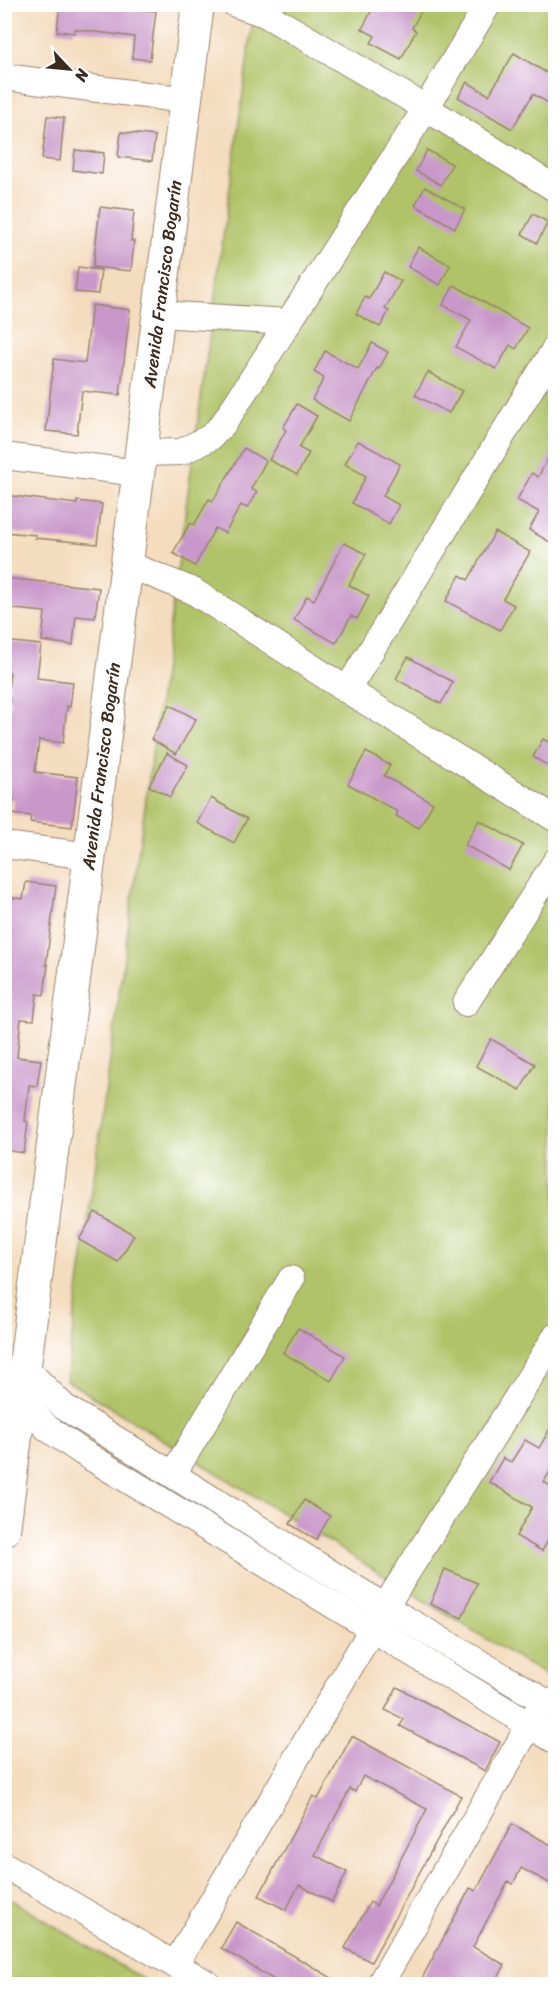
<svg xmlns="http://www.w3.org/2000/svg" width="560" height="1989" viewBox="0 0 560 1989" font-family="Sriracha,sans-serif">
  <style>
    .green { fill: #b0c367; stroke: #767642; stroke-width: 1.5 }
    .building { fill: #c998ca }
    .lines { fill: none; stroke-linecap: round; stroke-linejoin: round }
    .minor-casing { stroke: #98836e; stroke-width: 28 }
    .tertiary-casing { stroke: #98836e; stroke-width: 34 }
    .minor { stroke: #fff; stroke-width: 26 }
    .tertiary { stroke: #fff; stroke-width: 32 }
    .labels { text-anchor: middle; stroke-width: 4.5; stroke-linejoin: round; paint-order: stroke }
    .street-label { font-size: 18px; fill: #3b2a1e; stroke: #fff }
  </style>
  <rect width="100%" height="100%" fill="#fff"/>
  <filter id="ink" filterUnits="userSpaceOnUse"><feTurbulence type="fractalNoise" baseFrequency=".0167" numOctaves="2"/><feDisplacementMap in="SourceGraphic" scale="12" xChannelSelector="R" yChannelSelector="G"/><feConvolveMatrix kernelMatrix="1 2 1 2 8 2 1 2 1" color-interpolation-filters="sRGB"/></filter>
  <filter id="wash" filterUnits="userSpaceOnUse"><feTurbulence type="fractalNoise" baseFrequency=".008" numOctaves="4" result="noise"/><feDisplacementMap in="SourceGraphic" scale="24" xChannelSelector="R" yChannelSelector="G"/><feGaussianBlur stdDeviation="1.35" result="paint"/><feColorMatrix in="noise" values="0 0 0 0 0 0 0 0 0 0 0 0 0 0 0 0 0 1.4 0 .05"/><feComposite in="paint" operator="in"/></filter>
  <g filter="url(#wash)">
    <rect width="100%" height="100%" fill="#f4dcbe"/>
    <g class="green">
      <path d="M255 5H555V1681L66 1380Z"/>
      <path d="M5 1896 150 1984H5Z"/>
    </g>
    <g id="blocks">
      <g class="building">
        <path d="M60 4H131V9L156 11 150 60 132 58 134 37 74 29V33L57 31Z"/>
        <path d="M375 4H425L412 28 416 31 401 59 371 43 375 36 362 29Z"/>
        <path d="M514 53 555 78V107L533 94 512 129 458 97 467 82 489 95Z"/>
        <path d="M47 116 64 118 60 161 42 159Z"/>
        <path d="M121 132 155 136 152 161 118 157Z"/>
        <path d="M75 150 104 153 102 174 73 170Z"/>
        <path d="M427 150 452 164 441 185 416 171Z"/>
        <path d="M425 187 465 209 455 228 415 205Z"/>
        <path d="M100 207 134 211 131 241H134L131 271 93 267Z"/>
        <path d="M533 214 548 222 537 243 522 234Z"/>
        <path d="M418 247 450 265 440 285 408 267Z"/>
        <path d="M78 267 101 270 98 294 75 292Z"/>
        <path d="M384 272 401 281 385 309 389 311 380 327 356 314 365 297 369 299Z"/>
        <path d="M454 285 528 328 516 349 510 345 496 369 456 347 471 320 443 305Z"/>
        <path d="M92 305 130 310 120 395 82 391 77 434 46 431 54 359 85 363Z"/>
        <path d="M372 343 388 352 379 369 377 368 349 421 312 400 324 378 314 372 325 351 358 369Z"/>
        <path d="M428 372 462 391 449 413 415 395Z"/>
        <path d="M297 404 317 416 299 448 309 453 297 475 269 460 286 430 283 428Z"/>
        <path d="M358 441 400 464 383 496 399 505 389 524 352 503 366 476 345 464Z"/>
        <path d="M555 446V545L529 530 539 512 517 500 532 473 538 477Z"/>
        <path d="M244 448 266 461 251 489 257 492 247 508 241 505 225 533 215 528 195 566 173 553 190 523 194 525 209 499 213 501Z"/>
        <path d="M4 495 77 504V501L102 504 97 544 35 538 36 535 4 532Z"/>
        <path d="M495 532 530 552 503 599 514 605 500 630 446 601 460 575 468 580Z"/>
        <path d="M344 543 366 554 349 585 369 596 357 619 351 616 336 643 294 620 307 596 314 600Z"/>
        <path d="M4 578 99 588 95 618 76 616 73 645 42 641 45 612 4 608Z"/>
        <path d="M4 641 41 645 37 678 73 682 70 707 67 706 63 743 39 740 35 772 78 777 72 827 30 822 31 816 12 814 14 799 4 798V747L10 700H7L10 672 4 671Z"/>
        <path d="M408 657 453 682 441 704 396 679Z"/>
        <path d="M170 705 196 719 176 754 151 739Z"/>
        <path d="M543 739 555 746V770L533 757Z"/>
        <path d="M366 752 390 765 384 776 433 803 419 828 396 816 398 812 348 784Z"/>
        <path d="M167 753 188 765 170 797 149 786Z"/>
        <path d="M211 798 247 819 234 843 197 823Z"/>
        <path d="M479 820 523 845 509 870 465 845Z"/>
        <path d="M26 882 56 886 46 965H48L44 995 37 994 34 1020 21 1019 17 1057 41 1060 37 1086 29 1085 25 1121 28 1122 24 1153 4 1150V971L8 950H4V897L23 899Z"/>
        <path d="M491 1039 535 1064 520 1090 476 1066Z"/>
        <path d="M95 1212 134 1235 118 1262 79 1240Z"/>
        <path d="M298 1328 345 1356 331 1381 283 1353Z"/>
        <path d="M555 1420V1462L544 1482 555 1489V1529L542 1551 516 1536 532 1507 489 1482 503 1458 511 1462 525 1440 539 1448Z"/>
        <path d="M304 1500 330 1516 316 1540 290 1524Z"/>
        <path d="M445 1569 477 1583 462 1618 430 1604Z"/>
        <path d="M397 1687 500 1742 485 1771 400 1726 404 1719 385 1710Z"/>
        <path d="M352 1736 461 1796 371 1962 345 1948 370 1902 376 1906 427 1809 363 1776 355 1792 350 1789 315 1855 347 1872 332 1902 299 1885 286 1910 259 1896 313 1796 318 1799Z"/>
        <path d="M512 1824 555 1847V1886L521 1868 513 1884 508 1881 473 1947 505 1965 495 1984H419L470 1888 476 1891Z"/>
        <path d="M236 1922 342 1984H281L221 1948Z"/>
      </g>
    </g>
  </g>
  <g filter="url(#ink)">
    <use href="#blocks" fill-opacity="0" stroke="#98836e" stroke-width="1.5"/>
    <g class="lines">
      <defs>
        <g id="minor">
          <path d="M235 4 265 14 426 108 556 189"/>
          <path d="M4 77 186 100"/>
          <path d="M159 314 289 322"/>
          <path d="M141 453 181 452 211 437 224 423 426 108 488 4"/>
          <path d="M4 456 138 473"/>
          <path d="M127 564 193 591 347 690 556 819"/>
          <path d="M347 690 556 347"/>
          <path d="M4 845 90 856"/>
          <path d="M466 1003 556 861"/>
          <path d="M25 1368 64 1407 385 1607 556 1708"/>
          <path d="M21 1399 47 1428 82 1452 556 1741"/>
          <path d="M173 1474 291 1279"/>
          <path d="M4 1865 208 1984"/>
          <path d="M175 1965 385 1607 556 1336"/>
          <path d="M380 1984 537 1712"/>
        </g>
        <g id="tertiary">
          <path id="s1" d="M4 1530 198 4"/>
        </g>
      </defs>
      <use href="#minor" class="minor-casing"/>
      <use href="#tertiary" class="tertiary-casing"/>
      <use href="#minor" class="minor"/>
      <use href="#tertiary" class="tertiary"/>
    </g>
  </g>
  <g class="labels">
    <g class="street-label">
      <text dy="6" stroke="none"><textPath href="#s1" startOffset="1256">Avenida Francisco Bogarín</textPath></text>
      <text dy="6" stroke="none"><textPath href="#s1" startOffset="770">Avenida Francisco Bogarín</textPath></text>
    </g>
  </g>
  <rect width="560" height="1989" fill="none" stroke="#fff" stroke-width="24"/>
  <g transform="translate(69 69) rotate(116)" stroke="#ffffff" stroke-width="4.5" paint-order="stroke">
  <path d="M0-4.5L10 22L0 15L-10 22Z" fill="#3b2a1e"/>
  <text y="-9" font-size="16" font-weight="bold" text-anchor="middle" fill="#3b2a1e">N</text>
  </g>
</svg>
